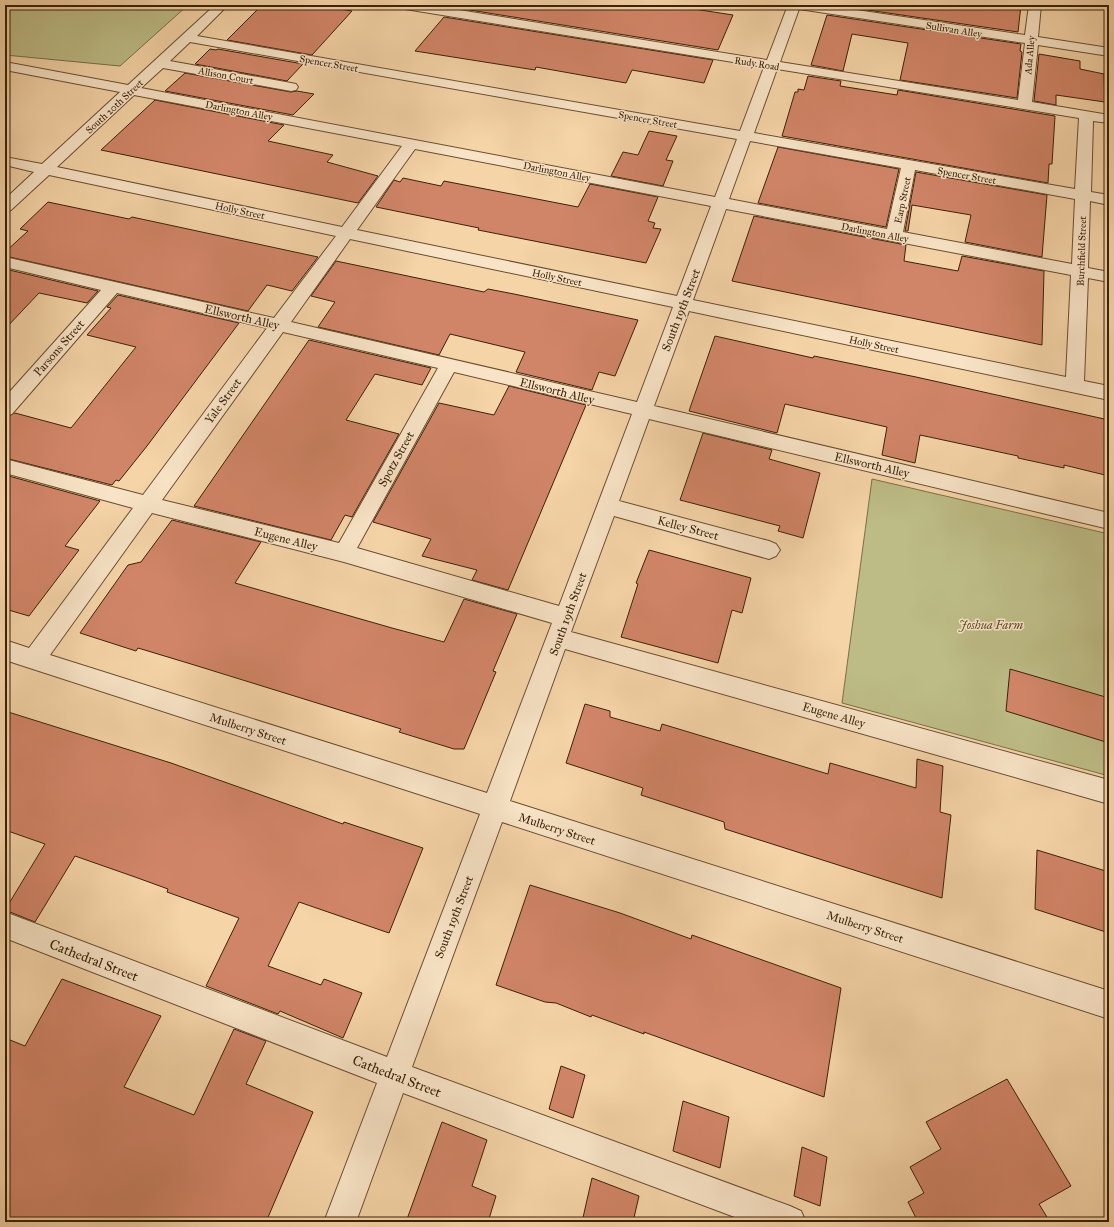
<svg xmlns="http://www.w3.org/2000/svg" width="1114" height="1227" viewBox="0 0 1114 1227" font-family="'IM FELL Great Primer',serif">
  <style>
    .green { fill: #bdbc86; stroke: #7c6e48 }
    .building { fill: #d18568; stroke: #3b2109 }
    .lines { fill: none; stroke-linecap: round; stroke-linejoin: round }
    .minor-casing { stroke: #6a4e30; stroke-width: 2 }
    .minor { fill: #f8e3c6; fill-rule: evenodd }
    .labels { text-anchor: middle; stroke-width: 3; stroke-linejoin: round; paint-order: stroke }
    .far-street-label { font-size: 10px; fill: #3b2109; stroke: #f8e3c6 }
    .street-label { font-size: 12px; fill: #3b2109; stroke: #f8e3c6 }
    .park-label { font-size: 12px; font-style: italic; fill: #5c4828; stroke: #f8e3c6 }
    .near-street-label { font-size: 14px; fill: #3b2109; stroke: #f8e3c6 }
  </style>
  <rect width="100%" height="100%" fill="#f5d4a7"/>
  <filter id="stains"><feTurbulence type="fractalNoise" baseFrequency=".005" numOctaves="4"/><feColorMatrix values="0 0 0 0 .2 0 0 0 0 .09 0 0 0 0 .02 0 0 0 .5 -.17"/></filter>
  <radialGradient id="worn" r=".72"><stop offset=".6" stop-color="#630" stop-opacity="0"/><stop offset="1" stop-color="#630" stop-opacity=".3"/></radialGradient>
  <g class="green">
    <path d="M5 5H188L120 66 5 55Z"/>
    <path d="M872 479 1109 534V776L842 703Z"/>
  </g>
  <g class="building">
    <path d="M262 5H315L352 11 312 55 227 40Z"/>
    <path d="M453 5H668L733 15 718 50 451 7Z"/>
    <path d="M833 5H1021L1018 32Z"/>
    <path d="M827 15 1021 44 1020 51 1022 52 1017 98 900 80 908 43 852 34 843 71 811 65Z"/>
    <path d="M444 17 713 60 704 83 632 70 626 83 536 67 535 70 415 51Z"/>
    <path d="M210 49 216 50 218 49 303 64 287 81 195 64Z"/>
    <path d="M1039 54 1080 61V69L1104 74 1105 102 1056 95V105L1034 101Z"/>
    <path d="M185 73 291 92 297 91 314 94 293 115 165 91Z"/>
    <path d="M808 76 841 81 840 86 897 95 898 90 1055 116 1052 164H1049L1048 183 782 136 795 92H798V89L804 90Z"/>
    <path d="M155 100 284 125 268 141 333 155 327 162 378 176 358 203 101 150Z"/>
    <path d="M649 131 677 136 666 160 673 161 663 186 611 176 623 152 638 155Z"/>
    <path d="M778 147 899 169 886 227 758 203Z"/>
    <path d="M916 172 1047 195 1042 257 965 242 971 215 912 205 908 231H905Z"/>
    <path d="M403 178 441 186 444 181 578 207 590 184 658 197 648 221 655 223 653 228 661 229 646 263 478 230 479 228 376 207 394 180 400 182Z"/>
    <path d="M48 202 129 219 132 217 318 257 292 291 267 285 248 311 5 256V252L28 231 20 229Z"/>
    <path d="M754 216 906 245 904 261 958 271 962 256 1044 271 1042 345 732 281Z"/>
    <path d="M336 261 484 292 488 289 514 294 638 320 615 376 599 372 592 390 516 372 525 352 450 334 439 355 318 327 335 302 311 296Z"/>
    <path d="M5 269 98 291 87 303 39 293 5 329Z"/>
    <path d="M118 295 239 323 147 446 119 481 116 480 112 485 5 458V417L15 413 71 428 136 347 87 335 111 308 107 307Z"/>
    <path d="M715 336 813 358 814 356 916 377 1109 420V476L1064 465V468L1018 458V456L920 435 915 463 882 455 887 427 785 404 777 433 689 411Z"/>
    <path d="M309 340 431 368 422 385 375 374 346 420 399 434 352 517 345 515 331 540 194 506Z"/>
    <path d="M509 386 586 405 508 590 472 580 477 570 422 556 431 539 373 522 439 403 494 415Z"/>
    <path d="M703 433 772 450 769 459 820 473 803 538 778 531 780 526 680 500Z"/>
    <path d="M5 475 100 501 65 546 79 550 29 616 5 609Z"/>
    <path d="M172 520 261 542 235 583 392 628 444 642 464 599 517 614 493 671 496 672 464 749H454L399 732 401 729 191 664 138 648 136 651 80 633 128 565 141 562Z"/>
    <path d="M649 550 751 578 742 613 732 610 718 663 621 637 638 584 636 583Z"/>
    <path d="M1010 669 1109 698V743L1006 711Z"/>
    <path d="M585 704 610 711V717L660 731 662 724 828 774 830 763 916 788 917 759 943 766 940 812 951 815 942 898 725 829 724 822 641 795 643 788 566 763Z"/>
    <path d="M5 711 171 763 343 824 344 822 423 848 389 933 299 902 268 966 321 985 324 979 362 993 343 1038 280 1011 278 1014 206 986 239 918 167 892 168 889 135 877 75 856 35 922 5 910 45 844 5 830Z"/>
    <path d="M1037 850 1109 872V933L1035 909Z"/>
    <path d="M530 885 620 913 691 939 692 935 841 988 824 1097 644 1032V1034L592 1015 591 1017 556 1003 545 1002 496 985Z"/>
    <path d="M62 979 161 1016 124 1087 194 1115 234 1029 266 1041 246 1084 313 1112 266 1222H5V1038L25 1046Z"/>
    <path d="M561 1066 585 1075 573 1118 549 1109Z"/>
    <path d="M1007 1079 1071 1186 1039 1204 1050 1222H918L908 1202 924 1193 910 1167 941 1149 926 1122Z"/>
    <path d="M683 1101 729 1117 720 1168 673 1151Z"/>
    <path d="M442 1122 487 1140 472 1186 496 1196 488 1222H406Z"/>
    <path d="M802 1147 827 1157 820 1206 794 1196Z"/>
    <path d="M592 1178 639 1196 633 1222H582Z"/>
  </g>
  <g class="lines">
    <defs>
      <path id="minor" d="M215 5H228L197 36 740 131 764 67 405 9 399 5H428L767 60 788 5H823L1025 35 1029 5H1041L1038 37 1109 48V56L1038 45 1032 102 1109 115V123L1093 121 1091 192 1109 195V205L1090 201 1088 268 1109 272V282L1088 278 1084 381 1109 386V400L689 311 654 406 1109 513V529L649 419 619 501 769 541 776 544 780 550 776 556 769 559 614 516 571 632 1109 780V804L565 649 510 801 1109 991V1019L502 822 412 1067 790 1206 801 1211 806 1222H748L403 1093 356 1222H324L377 1083 5 938V912L387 1057 480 814 5 660V640L29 648 133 508 5 473V459L143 495 267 328 117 293 12 414 5 416V397L101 290 5 267V257L274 318 336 236 49 175 11 210 5 212V199L34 172 5 165V157L42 164 120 92 5 70V62L128 85ZM799 9 1025 43 1018 100 780 62ZM190 42 737 139 715 197 141 88 163 68 291 91 296 90 298 87 296 84 291 83 170 61ZM777 69 1079 118 1075 189 754 133ZM134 95 402 146 342 227 57 167ZM750 141 901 168 887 229 729 199ZM415 149 711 206 677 296 357 230ZM915 170 1075 199 1072 264 903 232ZM726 209 1071 275 1066 377 693 300ZM350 239 673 307 637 402 291 322ZM283 332 438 368 339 543 162 500ZM454 372 632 414 559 606 357 548ZM152 513 344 562 552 623 487 793 50 655Z"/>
    </defs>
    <use href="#minor" class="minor-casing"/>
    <use href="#minor" class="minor"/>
  </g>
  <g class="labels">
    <g class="far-street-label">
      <text transform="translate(954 29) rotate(9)" y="4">Sullivan Alley</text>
      <text transform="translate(1029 55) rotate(-85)" y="4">Ada Alley</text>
      <text transform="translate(329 63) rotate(10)" y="4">Spencer Street</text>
      <text transform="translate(757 63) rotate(9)" y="4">Rudy Road</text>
      <text transform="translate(226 75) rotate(11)" y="4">Allison Court</text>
      <text transform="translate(114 106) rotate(-43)" y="4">South 20th Street</text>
      <text transform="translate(239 110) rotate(11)" y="4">Darlington Alley</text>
      <text transform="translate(648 119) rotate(10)" y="4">Spencer Street</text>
      <text transform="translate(557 171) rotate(11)" y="4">Darlington Alley</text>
      <text transform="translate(967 175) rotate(10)" y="4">Spencer Street</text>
      <text transform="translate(902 200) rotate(-78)" y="4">Earp Street</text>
      <text transform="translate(240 210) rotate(12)" y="4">Holly Street</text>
      <text transform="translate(875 232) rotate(11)" y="4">Darlington Alley</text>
      <text transform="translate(1081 251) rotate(-88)" y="4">Burchfield Street</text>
      <text transform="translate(557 277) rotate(12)" y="4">Holly Street</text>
      <text transform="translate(874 344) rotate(12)" y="4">Holly Street</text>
    </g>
    <g class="street-label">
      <text transform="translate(681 310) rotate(-69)" y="4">South 19th Street</text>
      <text transform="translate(242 317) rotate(13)" y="4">Ellsworth Alley</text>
      <text transform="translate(59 348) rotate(-49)" y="4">Parsons Street</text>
      <text transform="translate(557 391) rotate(14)" y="4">Ellsworth Alley</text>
      <text transform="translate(223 401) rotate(-54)" y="4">Yale Street</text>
      <text transform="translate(396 459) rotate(-61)" y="4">Spotz Street</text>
      <text transform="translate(872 465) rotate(13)" y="4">Ellsworth Alley</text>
      <text transform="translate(688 528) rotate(15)" y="4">Kelley Street</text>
      <text transform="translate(286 539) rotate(14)" y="4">Eugene Alley</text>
      <text transform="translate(568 614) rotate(-70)" y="4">South 19th Street</text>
      <text transform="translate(834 715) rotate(16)" y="4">Eugene Alley</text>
      <text transform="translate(248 729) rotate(18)" y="4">Mulberry Street</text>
      <text transform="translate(557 829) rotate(18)" y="4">Mulberry Street</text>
      <text transform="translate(454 917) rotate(-69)" y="4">South 19th Street</text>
      <text transform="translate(865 927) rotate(18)" y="4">Mulberry Street</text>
    </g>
    <g class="park-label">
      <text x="991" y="629">Joshua Farm</text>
    </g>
    <g class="near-street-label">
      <text transform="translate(94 960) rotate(21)" y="5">Cathedral Street</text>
      <text transform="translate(397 1076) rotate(21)" y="5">Cathedral Street</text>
    </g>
  </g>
  <rect width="1114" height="1227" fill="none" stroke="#f5d4a7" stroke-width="20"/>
  <rect x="6" y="6" width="1102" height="1215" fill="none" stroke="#3b2109" stroke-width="2"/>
  <rect x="10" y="10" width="1094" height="1207" fill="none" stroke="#3b2109"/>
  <rect width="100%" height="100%" filter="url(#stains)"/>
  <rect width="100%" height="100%" fill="url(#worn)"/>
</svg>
